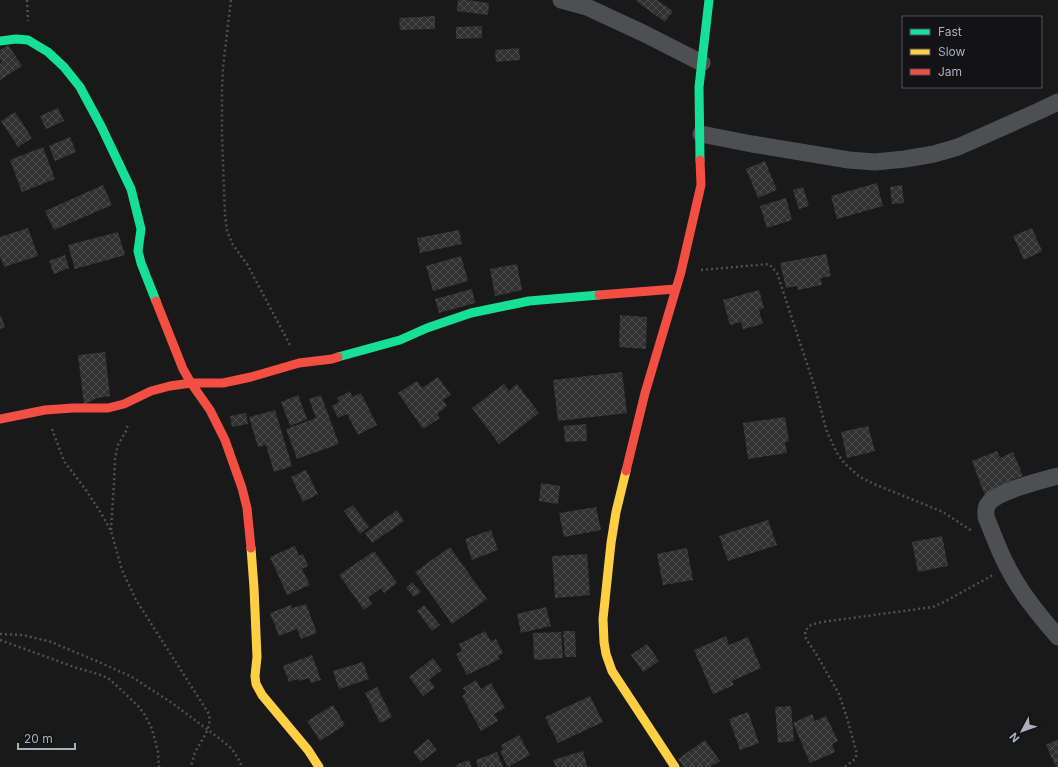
<svg xmlns="http://www.w3.org/2000/svg" width="1058" height="767" viewBox="0 0 1058 767" font-family="Inter,sans-serif">
  <style>
    .building { fill: url(#building-cross-hatch) }
    .lines { fill: none; stroke-linecap: round; stroke-linejoin: round }
    .path { stroke: #4f5054; stroke-width: 2.5; stroke-dasharray: 2 3; stroke-linecap: butt }
    .street { stroke: #4d4f53; stroke-width: 17 }
    .fast { stroke: #16e098; stroke-width: 9 }
    .slow { stroke: #ffcf43; stroke-width: 9 }
    .jam { stroke: #f24e42; stroke-width: 9 }
  </style>
  <defs>
    <pattern id="building-cross-hatch" width="8" height="8" patternUnits="userSpaceOnUse"><rect width="8" height="8" fill="#313132"/><path d="M0 0l8 8M0 8l8-8" fill="none" stroke="#4c4c4e"/></pattern>
  </defs>
  <rect width="100%" height="100%" fill="#19191a"/>
  <g class="building">
    <path d="M458 0H467L489 3 488 15 457 11Z"/>
    <path d="M637 0H657L673 11 665 22 636 1Z"/>
    <path d="M435 16V29L400 30 399 18Z"/>
    <path d="M482 26V38L456 39V27Z"/>
    <path d="M8 45 22 66 0 80V64L2 62 0 59V50Z"/>
    <path d="M519 48 520 60 496 62 495 50Z"/>
    <path d="M58 108 64 121 46 129 40 116Z"/>
    <path d="M15 112 32 138 18 147 1 121Z"/>
    <path d="M70 137 76 152 55 161 49 146Z"/>
    <path d="M43 147 55 179 22 192 10 160Z"/>
    <path d="M765 161 777 190 758 198 746 169Z"/>
    <path d="M877 183 883 206 837 219 831 196Z"/>
    <path d="M103 185 112 205 54 230 45 211Z"/>
    <path d="M902 185 904 203 892 204 890 187Z"/>
    <path d="M803 187 809 206 799 209 793 190Z"/>
    <path d="M786 198 792 220 767 228 760 206Z"/>
    <path d="M28 228 38 256 4 267 0 256V237Z"/>
    <path d="M1032 228 1042 251 1024 260 1013 236Z"/>
    <path d="M459 230 462 244 420 253 417 238Z"/>
    <path d="M118 232 125 255 75 269 68 245Z"/>
    <path d="M826 254 831 276 821 278 822 285 798 290 797 286 786 288 780 263Z"/>
    <path d="M65 255 69 268 54 274 49 261Z"/>
    <path d="M461 256 468 281 433 291 426 266Z"/>
    <path d="M517 264 522 290 495 296 490 269Z"/>
    <path d="M472 289 475 303 439 313 435 299Z"/>
    <path d="M759 290 764 308 759 310 763 324 743 329 741 322 730 325 723 300Z"/>
    <path d="M0 314 5 327 0 329Z"/>
    <path d="M620 315 647 317 646 349 619 347Z"/>
    <path d="M105 352 110 396 97 398 84 405 78 355Z"/>
    <path d="M622 372 627 413 558 421 553 380Z"/>
    <path d="M438 377 451 395 443 400 447 406 437 414 440 418 423 429 398 393 417 381 422 388Z"/>
    <path d="M504 384 509 391 517 384 539 413 499 444 472 408Z"/>
    <path d="M350 391 353 397 361 393 377 425 358 435 347 414 338 418 332 406 339 402 337 398Z"/>
    <path d="M298 395 307 419 290 426 281 402Z"/>
    <path d="M321 395 339 444 297 459 286 429 316 418 309 399Z"/>
    <path d="M275 410 292 466 274 472 266 445 258 447 249 417Z"/>
    <path d="M246 413 248 424 232 427 230 416Z"/>
    <path d="M785 417 789 441 785 442 787 453 748 459 743 423Z"/>
    <path d="M586 424 587 441 565 442 564 426Z"/>
    <path d="M868 426 875 451 847 458 841 432Z"/>
    <path d="M997 451 1000 458 1013 452 1023 476 1012 480 1014 485 985 496 972 461Z"/>
    <path d="M306 470 318 494 303 502 291 477Z"/>
    <path d="M541 483 560 486 558 504 539 501Z"/>
    <path d="M353 505 369 527 360 534 344 511Z"/>
    <path d="M596 507 601 530 564 537 559 513Z"/>
    <path d="M397 510 404 521 372 543 365 533Z"/>
    <path d="M768 520 777 545 728 561 719 536Z"/>
    <path d="M491 530 498 550 472 560 465 539Z"/>
    <path d="M942 536 948 566 918 572 912 542Z"/>
    <path d="M295 546 299 556 303 554 308 566 302 569 310 585 287 595 270 557Z"/>
    <path d="M450 547 487 599 452 624 415 572Z"/>
    <path d="M687 548 693 580 663 585 657 554Z"/>
    <path d="M374 551 397 583 384 593 381 588 368 598 372 604 364 610 339 575Z"/>
    <path d="M587 554 590 595 555 598 552 556Z"/>
    <path d="M412 582 421 592 414 597 406 588Z"/>
    <path d="M306 604 317 633 301 639 297 629 279 636 270 613 291 605 292 608Z"/>
    <path d="M424 605 440 625 432 631 417 611Z"/>
    <path d="M546 607 551 626 521 633 517 614Z"/>
    <path d="M485 631 491 641 496 639 503 653 498 656 500 659 467 675 456 654 462 651 459 644Z"/>
    <path d="M563 631H575L576 657H565Z"/>
    <path d="M561 632 563 658 534 660 533 633Z"/>
    <path d="M726 636 729 645 748 637 761 668 732 681 734 685 713 694 694 650Z"/>
    <path d="M647 644 659 661 643 672 631 655Z"/>
    <path d="M312 655 321 680 311 683 309 678 299 681 298 679 289 682 283 666Z"/>
    <path d="M433 658 442 670 429 680 435 687 423 696 409 677Z"/>
    <path d="M363 662 369 679 339 689 333 671Z"/>
    <path d="M476 680 481 689 491 683 505 708 494 714 498 721 481 731 462 696 466 693 463 688Z"/>
    <path d="M377 687 392 717 380 723 365 693Z"/>
    <path d="M590 696 603 722 558 743 545 717Z"/>
    <path d="M333 705 345 725 320 741 307 721Z"/>
    <path d="M791 706 794 741 778 743 775 707Z"/>
    <path d="M748 712 759 743 740 750 729 719Z"/>
    <path d="M812 714 815 721 826 716 838 741 832 744 835 752 810 763 793 723Z"/>
    <path d="M519 735 530 755 508 767 500 751 503 750 501 745Z"/>
    <path d="M428 739 437 750 421 762 413 752Z"/>
    <path d="M1058 739V767H1056L1046 745Z"/>
    <path d="M705 740 720 761 710 767H684L678 759Z"/>
    <path d="M583 751 587 767H556L553 760Z"/>
    <path d="M497 752 503 767H478L476 760Z"/>
    <path d="M469 760 472 767H457L456 765Z"/>
  </g>
  <g class="lines">
    <g class="path">
      <path d="M27 0 28 21"/>
      <path d="M231 0 223 67 222 91V136L225 215 227 231 233 245 247 264 290 345"/>
      <path d="M701 270 769 264 777 273 815 388 827 432 837 453 845 464 860 477 874 484 943 512 972 531"/>
      <path d="M52 429 64 461 86 490 101 513 111 531 122 570 136 600 209 714C212 731 200 740 194 755 193 759 192 763 191 767"/>
      <path d="M111 530 114 483 115 458 118 445 126 431 128 424"/>
      <path d="M0 634 23 635 51 642 99 662 132 677 172 703 220 739 232 749 238 758 242 767"/>
      <path d="M0 640 77 668 98 674 108 678 117 686 139 707 145 715 152 729 158 752 159 767"/>
      <path d="M845 767 855 759 857 754 847 718 839 694 815 652 806 639 805 631 811 625 822 622 933 607 944 602 993 575"/>
    </g>
    <g class="street">
      <path d="M561 0 587 7 643 33 702 63"/>
      <path d="M701 134 752 144 849 160 875 162 905 159 934 154 958 147 1039 111 1058 102"/>
      <path d="M1058 476C1043 480 998 491 989 503 985 507 986 512 986 517 993 534 999 551 1007 566 1020 592 1039 615 1058 637"/>
    </g>
    <g class="fast">
      <path d="M0 41 16 39 28 40 48 52 64 67 80 87 101 126 131 189 141 229 138 251 141 263 156 301"/>
      <path d="M700 160 699 87 709 0"/>
      <path d="M338 357 400 340 427 328 471 313 529 301 599 295"/>
    </g>
    <g class="slow">
      <path d="M626 471 616 512 611 543 603 619 604 642 606 654 612 671 675 767"/>
      <path d="M251 548 254 588 257 657 255 676 256 684 262 695 308 750 319 767"/>
    </g>
    <g class="jam">
      <path d="M599 295 675 289"/>
      <path d="M156 301 183 369 191 383 210 410 225 440 242 488 247 508 251 548"/>
      <path d="M0 419 45 410 73 408H108L124 404 151 391 170 386 191 383H223L251 377 299 363 332 359 338 357"/>
      <path d="M626 471 645 393 681 272 701 185 700 160"/>
    </g>
  </g>
  <rect x="902" y="16" width="140" height="72" fill="#131316" stroke="#4f5258"/>
  <rect x="910" y="29" width="20" height="6" fill="#16e098" stroke="#4f5258"/>
  <text x="938" y="36" font-size="12" fill="#aab0bb">Fast</text>
  <rect x="910" y="49" width="20" height="6" fill="#ffcf43" stroke="#4f5258"/>
  <text x="938" y="56" font-size="12" fill="#aab0bb">Slow</text>
  <rect x="910" y="69" width="20" height="6" fill="#f24e42" stroke="#4f5258"/>
  <text x="938" y="76" font-size="12" fill="#aab0bb">Jam</text>
  <g transform="translate(1022 731) rotate(229)" stroke="#131316" stroke-width="3" paint-order="stroke">
  <path d="M0-3L7 15L0 10L-7 15Z" fill="#aab0bb"/>
  <text y="-6" font-size="11" font-weight="bold" text-anchor="middle" fill="#aab0bb">N</text>
  </g>
  <path d="M18 743v6h57v-6" fill="none" stroke="#aab0bb" stroke-width="2"/>
  <text x="24" y="743" font-size="12" fill="#aab0bb" stroke="#131316" stroke-width="3" paint-order="stroke">20 m</text>
</svg>
